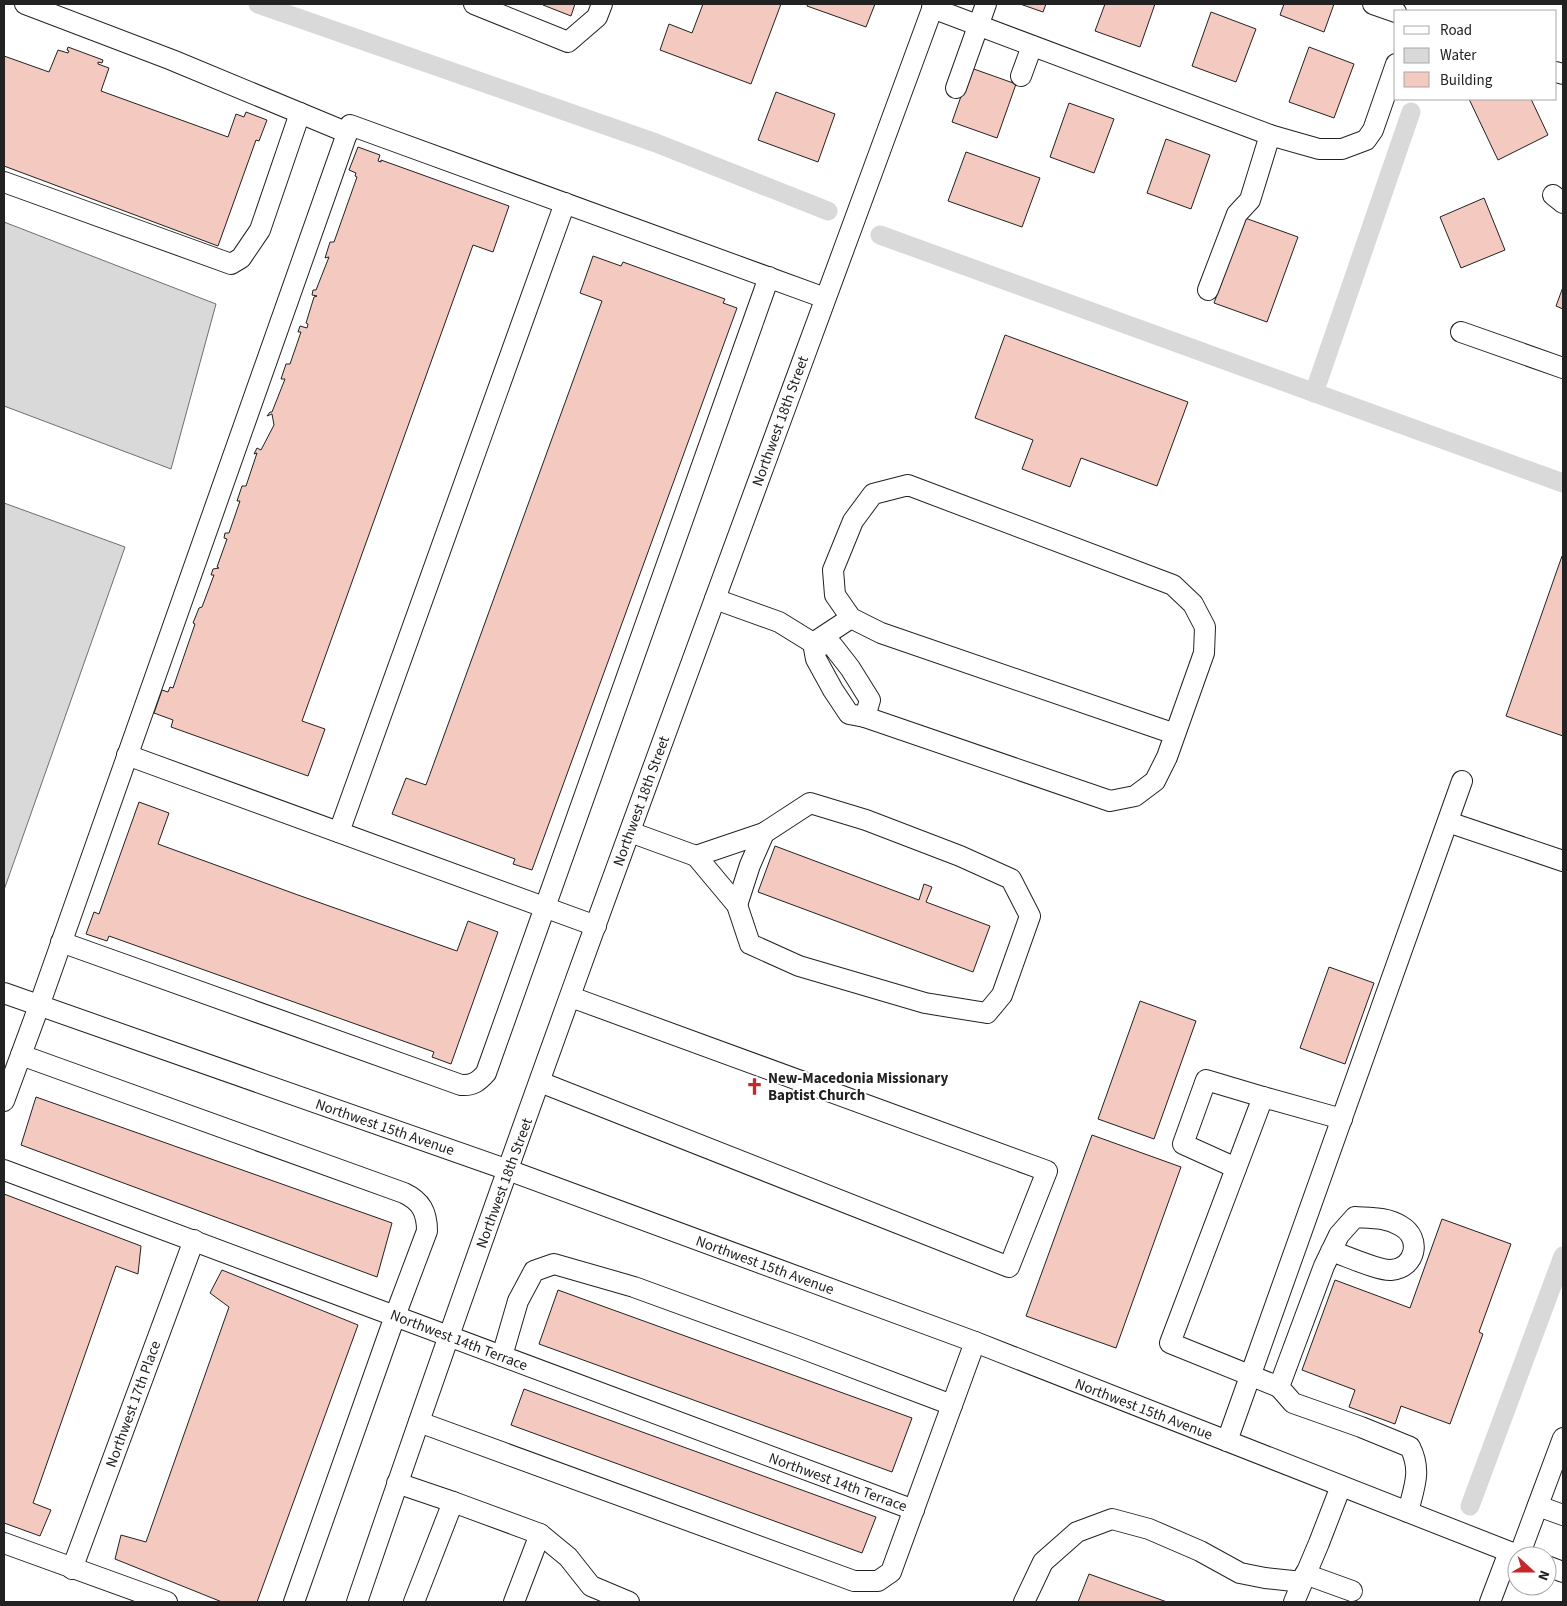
<svg xmlns="http://www.w3.org/2000/svg" width="1567" height="1606" viewBox="0 0 1567 1606" font-family="'Source Sans 3',sans-serif">
  <style>
    .water { fill: #d9d9d9; stroke: #6f6f6f }
    .lines { fill: none; stroke-linecap: round; stroke-linejoin: round }
    .canal { stroke: #d9d9d9; stroke-width: 19 }
    .building { fill: #f3c9c0; stroke: #222 }
    .minor-casing { stroke: #222; stroke-width: 22 }
    .minor { stroke: #fff; stroke-width: 20 }
    .labels { text-anchor: middle; stroke-width: 4; stroke-linejoin: round; paint-order: stroke }
    .street-label { font-size: 15px; fill: #222; stroke: #fff }
    .poi-label { font-size: 15px; font-weight: bold; fill: #222; stroke: #fff; text-anchor: start }
  </style>
  <rect width="100%" height="100%" fill="#fff"/>
  <g class="water">
    <path d="M4 222 216 304 171 469 4 406Z"/>
    <path d="M4 503 125 547 4 890Z"/>
  </g>
  <g class="lines">
    <g class="canal">
      <path d="M258 4 656 143 828 211"/>
      <path d="M880 235 1563 483"/>
      <path d="M1314 393 1411 112"/>
      <path d="M1470 1506 1563 1256"/>
    </g>
  </g>
  <g class="building">
    <path d="M543 4H575L571 16 543 5Z"/>
    <path d="M703 4H781L751 84 660 50 669 24 692 33Z"/>
    <path d="M808 4H875L866 27 807 6Z"/>
    <path d="M1020 4H1046L1043 12Z"/>
    <path d="M1105 4H1155L1140 47 1095 31Z"/>
    <path d="M1284 4H1334L1324 32 1280 15Z"/>
    <path d="M1211 12 1256 29 1236 82 1192 66Z"/>
    <path d="M68 47 103 60 102 63 98 62V64L109 68 101 91 228 137 236 114 244 117 246 112 267 120 259 141 256 140 218 246 4 166V56L49 72 58 50 68 53 69 51 67 50Z"/>
    <path d="M1309 47 1354 64 1334 118 1289 102Z"/>
    <path d="M971 68 1016 84 997 138 952 122Z"/>
    <path d="M776 92 835 114 818 162 758 140Z"/>
    <path d="M1469 99H1531L1548 135 1498 160Z"/>
    <path d="M1069 103 1114 119 1094 173 1050 157Z"/>
    <path d="M1166 139 1210 155 1191 209 1147 193Z"/>
    <path d="M358 147 380 155 378 161 381 162V160L509 206 493 252 473 245 302 721 325 729 308 776 171 727 173 720 154 713 162 690 168 692 170 687 173 688 195 624 193 623 199 608 202 607 214 575H211L213 569 219 568 217 567 227 539 224 538 225 533H229L240 501H237L242 486H246L257 453 254 454 257 448 261 450 274 425 272 414 267 416 270 412H272L285 379H281L286 364H290L301 332H298L300 326 307 328 308 324 306 323 314 297 317 296 312 295 313 290H316L329 257 325 258 330 242H334L357 177 355 176 356 173 349 170Z"/>
    <path d="M966 152 1040 178 1022 227 948 201Z"/>
    <path d="M1484 198 1505 250 1461 268 1440 217Z"/>
    <path d="M1245 218 1298 237 1267 322 1214 303Z"/>
    <path d="M593 256 621 266 623 262 725 299 723 303 737 308 532 870 513 864 515 859 392 814 406 778 426 785 602 301 580 293Z"/>
    <path d="M1563 287V309L1556 306Z"/>
    <path d="M1005 335 1188 402 1157 486 1081 458 1070 487 1022 469 1033 440 975 418Z"/>
    <path d="M1562 556H1563V736L1506 716Z"/>
    <path d="M139 802 169 813 158 844 298 895 457 951 468 921 498 932 451 1064 432 1057 434 1052 109 936 107 941 86 934 94 912 99 914Z"/>
    <path d="M775 846 919 900 924 884 932 887 926 902 990 926 973 972 758 892Z"/>
    <path d="M1329 967 1374 983 1345 1064 1300 1048Z"/>
    <path d="M1140 1001 1196 1021 1154 1139 1098 1119Z"/>
    <path d="M36 1097 392 1223 377 1277 21 1145Z"/>
    <path d="M1092 1135 1181 1167 1116 1348 1026 1316Z"/>
    <path d="M4 1194 141 1246 138 1274 116 1266 33 1503 51 1510 40 1536 4 1523Z"/>
    <path d="M1442 1219 1511 1244 1479 1332 1483 1334 1450 1424 1401 1406 1395 1424 1349 1407 1355 1390 1302 1370 1335 1280 1410 1308Z"/>
    <path d="M222 1270 358 1325 257 1602H222L115 1559 121 1535 146 1542 229 1307 210 1293Z"/>
    <path d="M558 1290 912 1418 892 1472 539 1344Z"/>
    <path d="M524 1389 876 1517 862 1553 511 1425Z"/>
    <path d="M1089 1574 1167 1602H1078Z"/>
  </g>
  <g class="lines">
    <defs>
      <g id="minor">
        <path d="M25 4 172 60 348 133"/>
        <path d="M474 4 568 42 597 17 602 4"/>
        <path d="M1373 4 1396 12"/>
        <path d="M932 8 1270 135 1319 149H1342L1366 140 1373 130 1396 64"/>
        <path d="M1556 72 1563 74"/>
        <path d="M1021 76 1032 46"/>
        <path d="M956 88 986 4"/>
        <path d="M4 182 231 264 241 258 260 230 300 113"/>
        <path d="M1553 195 1563 203"/>
        <path d="M1208 290 1237 214 1250 200 1270 135"/>
        <path d="M1461 332 1563 368"/>
        <path d="M715 599 779 622 813 643 832 645 850 668 870 700 865 717 849 714 833 690 816 659 813 643"/>
        <path d="M813 643 851 618"/>
        <path d="M865 717 1110 801 1135 796 1155 781 1167 757 1204 653 1205 627 1193 604 1173 585 908 485 873 494 853 521 833 570 835 595 851 618 881 633 1175 734"/>
        <path d="M127 755 596 926"/>
        <path d="M810 803 866 820 960 856 1011 879 1030 916 1002 995 987 1013 925 1003 799 966 750 944 737 905 696 856 764 833Z"/>
        <path d="M1448 822 1563 861"/>
        <path d="M339 832 565 203"/>
        <path d="M630 832 696 856"/>
        <path d="M737 905 750 865 764 833"/>
        <path d="M61 942 461 1085C473 1086 479 1081 486 1073L769 277"/>
        <path d="M4 993 508 1170 975 1342 1520 1556"/>
        <path d="M21 1055 404 1193C421 1201 427 1212 427 1231L395 1316 294 1602"/>
        <path d="M540 1082 1009 1267 1047 1171 571 997"/>
        <path d="M4 1101 39 1006 350 125 825 298"/>
        <path d="M1236 1168 1183 1144 1206 1080 1263 1097"/>
        <path d="M4 1170 914 1510"/>
        <path d="M1331 1251C1344 1255 1379 1271 1391 1270 1416 1268 1422 1238 1401 1226 1387 1217 1371 1218 1355 1217L1339 1235 1324 1266 1279 1387 1293 1403 1361 1427 1410 1447C1422 1471 1414 1487 1408 1512"/>
        <path d="M502 1356 518 1301 534 1271 554 1264 634 1287 796 1346 952 1405"/>
        <path d="M1279 1387 1170 1343 1263 1097 1342 1119"/>
        <path d="M419 1422 854 1581H878L891 1572 975 1342"/>
        <path d="M1227 1441 1462 781"/>
        <path d="M397 1483 453 1502"/>
        <path d="M1538 1506 1563 1515"/>
        <path d="M540 1534 568 1557 591 1586 629 1602"/>
        <path d="M4 1543 167 1602"/>
        <path d="M1519 1556 1563 1438"/>
        <path d="M1547 1566 1563 1572"/>
        <path d="M72 1569 194 1240"/>
        <path d="M1305 1574 1352 1591"/>
        <path d="M357 1602C539 1066 739 536 934 4"/>
        <path d="M414 1602 453 1502 540 1534 514 1602"/>
        <path d="M1024 1602 1043 1562 1077 1532 1112 1519 1149 1529 1200 1551 1240 1573 1265 1578 1302 1582"/>
        <path d="M1294 1602 1319 1543 1341 1486"/>
        <path d="M1490 1602 1509 1552"/>
      </g>
    </defs>
    <use href="#minor" class="minor-casing"/>
    <use href="#minor" class="minor"/>
  </g>
  <defs>
    <symbol id="church-bare" viewBox="-9 -9 18 18"><path d="M-1.2-6h2.4v3.5h3.3v2.4h-3.3V6h-2.4V-.1h-3.3v-2.4h3.3Z" fill="#c62828" stroke="#fff" stroke-width="2.5" paint-order="stroke"/></symbol>
  </defs>
  <g fill-rule="evenodd">
    <use href="#church-bare" x="742" y="1074" width="25" height="25"/>
  </g>
  <g class="labels">
    <g class="street-label">
      <text transform="translate(780 421) rotate(-70)" y="5">Northwest 18th Street</text>
      <text transform="translate(641 801) rotate(-70)" y="5">Northwest 18th Street</text>
      <text transform="translate(385 1127) rotate(19)" y="5">Northwest 15th Avenue</text>
      <text transform="translate(504 1183) rotate(-70)" y="5">Northwest 18th Street</text>
      <text transform="translate(765 1265) rotate(20)" y="5">Northwest 15th Avenue</text>
      <text transform="translate(459 1340) rotate(21)" y="5">Northwest 14th Terrace</text>
      <text transform="translate(133 1404) rotate(-70)" y="5">Northwest 17th Place</text>
      <text transform="translate(1144 1409) rotate(21)" y="5">Northwest 15th Avenue</text>
      <text transform="translate(838 1482) rotate(20)" y="5">Northwest 14th Terrace</text>
    </g>
    <g class="poi-label">
      <text x="768" y="1083">New-Macedonia Missionary<tspan x="768" dy="17">Baptist Church</tspan></text>
    </g>
  </g>
  <rect width="1567" height="1606" fill="none" stroke="#222222" stroke-width="10"/>
  <rect x="1394" y="10" width="162" height="90" fill="#ffffff" stroke="#a7a7a7"/>
  <rect x="1404" y="26" width="25" height="8" fill="#ffffff" stroke="#a7a7a7"/>
  <text x="1440" y="35" font-size="15" fill="#222222">Road</text>
  <rect x="1404" y="48" width="25" height="15" fill="#d9d9d9" stroke="#a7a7a7"/>
  <text x="1440" y="60" font-size="15" fill="#222222">Water</text>
  <rect x="1404" y="72" width="25" height="15" fill="#f3c9c0" stroke="#a7a7a7"/>
  <text x="1440" y="85" font-size="15" fill="#222222">Building</text>
  <g transform="translate(1532 1571) rotate(111)"><circle r="24" fill="#ffffff" stroke="#a7a7a7"/>
  <path d="M0-4L9 19L0 12L-9 19Z" fill="#c62828"/>
  <text y="-8" font-size="14" font-weight="bold" text-anchor="middle" fill="#222222">N</text>
  </g>
</svg>
